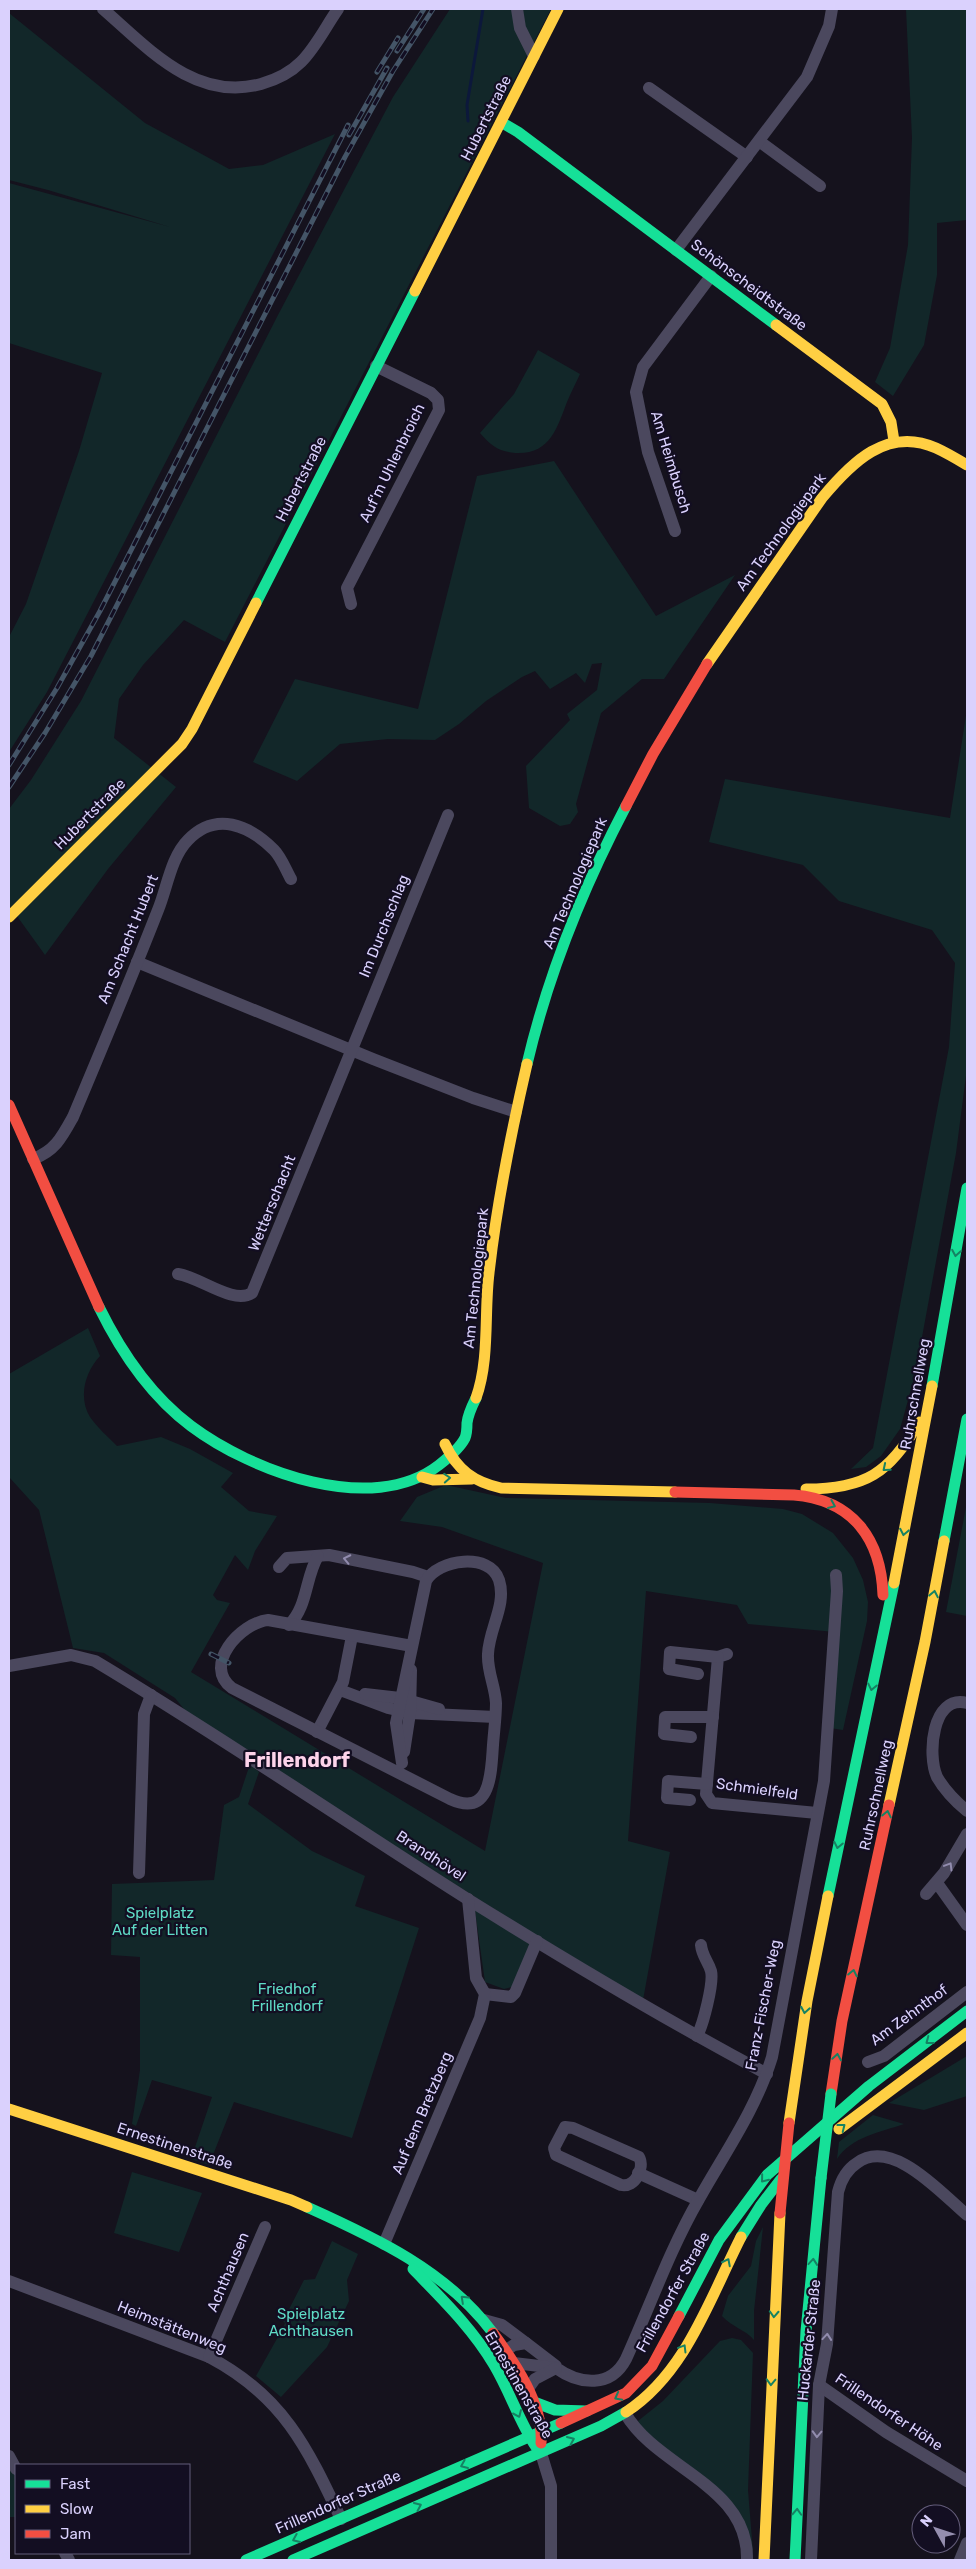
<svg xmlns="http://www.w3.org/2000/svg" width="976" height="2569" viewBox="0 0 976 2569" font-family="Rubik,sans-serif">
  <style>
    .green { fill: #122729 }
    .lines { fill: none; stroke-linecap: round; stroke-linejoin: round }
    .stream { stroke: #0c183b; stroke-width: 3 }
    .street { stroke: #4b485e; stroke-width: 12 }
    .fast { stroke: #16e098; stroke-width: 11 }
    .slow { stroke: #ffcf43; stroke-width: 11 }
    .jam { stroke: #f24e42; stroke-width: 11 }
    .rail-casing { stroke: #445567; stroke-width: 5 }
    .rail { stroke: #130e22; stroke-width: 3; stroke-dasharray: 9; stroke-linecap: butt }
    .fast-bridge { stroke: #16e098; stroke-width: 11 }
    .jam-bridge { stroke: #f24e42; stroke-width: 11 }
    .oneway { stroke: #158263 }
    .oneway2 { stroke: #928cae }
    .labels { text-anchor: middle; stroke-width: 4.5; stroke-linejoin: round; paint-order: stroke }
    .street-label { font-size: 15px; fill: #dad1fd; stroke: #130e22 }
    .park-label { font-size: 15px; fill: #5fdbc6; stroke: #130e22 }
    .district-label { font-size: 20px; font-weight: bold; fill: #fdd3ea; stroke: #130e22 }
  </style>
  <rect width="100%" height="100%" fill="#15121d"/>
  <g class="green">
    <path d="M450 9H551L225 642 184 620 143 665 119 699 114 738 176 787 108 869 45 955 9 905V809L31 780 81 701 278 315 393 97Z"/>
    <path d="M906 9H967V220L937 223V275L924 345 893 396 875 382 890 348 908 245 912 138Z"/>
    <path d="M9 13 145 123 229 169 263 165 335 134 47 692 9 752V637L26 604 79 451 102 373 9 343V183L170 227 48 190 9 180Z"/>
    <path d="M538 350 580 374C576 383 571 392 567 402 557 428 550 455 515 453 498 451 491 446 480 433L514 394Z"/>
    <path d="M554 461 656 616 735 575 664 679H642L601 713 576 804 578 812 570 824 560 826 529 808 526 766 570 720 567 714 597 690 602 663 592 664 585 683 576 673 550 689 535 671 522 677 486 701 459 724 435 740 388 739 340 744 297 781 253 762 295 679 418 709 477 476Z"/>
    <path d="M967 709V1068L956 1153 915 1375 900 1429 881 1456 866 1467 851 1469 873 1448 949 1047 955 963 932 930 839 901 803 865 709 842 725 779 950 818Z"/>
    <path d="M88 1328 100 1356C85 1372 78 1397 90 1417 97 1427 108 1437 117 1446L161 1437 190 1449 233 1473 221 1487 249 1511 277 1516 255 1551 248 1570 235 1555 213 1595 217 1600 230 1603 191 1672 485 1851 543 1563 442 1527 400 1521 417 1497 446 1485 506 1498 710 1503 783 1509 802 1514 833 1533 853 1558 863 1580 868 1602 867 1621 843 1730 830 1728 835 1632 748 1624 737 1605 646 1591 628 1841 670 1852 643 2000 522 1927 188 1714 175 1698 104 1653 73 1648 39 1510 9 1477V1374Z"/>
    <path d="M967 1502V1616L946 1612Z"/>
    <path d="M250 1764 259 1772 248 1804 312 1851 365 1876 355 1906 419 1928 352 2138 234 2102 209 2165 191 2159 212 2097 152 2080 136 2126 132 2124 140 2070V1957L111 1955 112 1884 214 1880 224 1805 239 1797Z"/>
    <path d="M474 1904 534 1941 512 1987 504 1989 485 1982Z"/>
    <path d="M967 2056V2096L924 2110 889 2103Z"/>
    <path d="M873 2115 904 2124C881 2132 851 2137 837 2159L839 2142Z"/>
    <path d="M132 2172 202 2193 179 2252 114 2233Z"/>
    <path d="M763 2227 754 2311V2340C746 2330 732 2327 722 2316L728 2296 751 2266 756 2241Z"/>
    <path d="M332 2241 358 2254 347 2280 349 2301 327 2347 281 2397 256 2376 283 2328 285 2323 283 2321 304 2280 315 2279Z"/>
    <path d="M732 2338 741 2340 753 2353 748 2490 753 2552 743 2524 642 2433 638 2421 663 2401 720 2341Z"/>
    <path d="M9 2457 16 2470V2517H9Z"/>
  </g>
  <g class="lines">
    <path class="stream" d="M468 121 467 105 483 9"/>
    <g class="street">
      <path d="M103 9C148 48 195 102 261 84 275 80 290 73 301 62 316 47 326 26 338 9"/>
      <path d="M517 9 520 28 534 56"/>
      <path d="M649 88 747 157"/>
      <path d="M759 141 820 186"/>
      <path d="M676 250 807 77 829 26 832 9"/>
      <path d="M675 531 648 452 636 392 643 367 711 276"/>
      <path d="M351 604 347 588 439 410 438 400 431 393 376 366"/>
      <path d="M137 962 373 1059 473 1098 516 1112"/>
      <path d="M33 1159C55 1151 62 1137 73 1117 102 1048 131 979 158 910 167 888 171 857 188 840 216 811 249 825 274 850 281 857 286 870 291 879"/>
      <path d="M178 1274C200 1277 233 1305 252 1293L448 815"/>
      <path d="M279 1567 287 1558 329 1555 413 1572 428 1577"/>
      <path d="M289 1625C308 1606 305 1578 318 1556"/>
      <path d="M727 1654 718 1657 706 1794 712 1803 817 1813"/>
      <path d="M9 1666 71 1655 95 1661C222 1737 344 1821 469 1900 567 1961 666 2020 767 2074"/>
      <path d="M698 1674 669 1669 670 1652 718 1657"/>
      <path d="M340 1690 388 1708 410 1713 495 1717"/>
      <path d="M365 1694 400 1698 439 1709"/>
      <path d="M967 1703C932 1694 927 1755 937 1777 945 1791 955 1801 967 1811"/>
      <path d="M317 1732 343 1682 352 1636"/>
      <path d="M691 1737 664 1734 665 1717H713"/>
      <path d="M404 1752 410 1713 411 1670"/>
      <path d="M402 1763 396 1723 426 1581C438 1559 490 1552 499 1580 507 1605 489 1628 488 1654 487 1671 495 1686 496 1703 496 1717 494 1731 493 1745 491 1771 492 1818 450 1799L232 1688C202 1666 240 1623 268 1620L412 1646"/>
      <path d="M690 1800 667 1798 668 1781 707 1784"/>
      <path d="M139 1873 144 1714 151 1695"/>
      <path d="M937 1883 967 1925"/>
      <path d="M926 1894 944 1873 967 1834"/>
      <path d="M485 1994 511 1997 515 1993 537 1941"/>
      <path d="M697 2036C703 2025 714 1983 711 1971 708 1961 702 1956 701 1945"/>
      <path d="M868 2062 884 2056 967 1992"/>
      <path d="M565 2127 573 2128 639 2157C645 2168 635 2188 621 2185L556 2155 554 2148Z"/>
      <path d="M638 2173 698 2200"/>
      <path d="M384 2244 480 2018 485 1994 476 1978 468 1899"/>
      <path d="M9 2281 209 2357C283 2396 307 2447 341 2519"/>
      <path d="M484 2320 502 2325 526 2343"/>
      <path d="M500 2354 514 2345 526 2343 556 2366V2368C580 2385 611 2388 626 2359 650 2306 670 2249 699 2199 726 2151 756 2109 772 2057L824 1781 837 1591 836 1575"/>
      <path d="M209 2357 265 2227"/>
      <path d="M506 2362 556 2368"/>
      <path d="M819 2385 886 2432 967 2481"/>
      <path d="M527 2390 535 2379 556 2368"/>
      <path d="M625 2413C657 2469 749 2485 747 2560"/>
      <path d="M541 2453 551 2486V2560"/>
      <path d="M9 2456 16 2469"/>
      <path d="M65 2553 69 2560"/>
      <path d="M811 2560 819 2385 827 2344 838 2192C841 2180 846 2170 857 2163 892 2137 941 2193 967 2215"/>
      <path d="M960 2560 967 2543"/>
    </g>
    <g class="fast">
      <path d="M501 122 518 132 776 325"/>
      <path d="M256 603 415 291"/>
      <path d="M527 1064C548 975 584 886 626 806"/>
      <path d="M99 1307C121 1352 151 1396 191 1426 251 1471 372 1517 439 1465 448 1458 460 1448 465 1438 467 1433 467 1428 467 1423 468 1414 472 1406 476 1398"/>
      <path d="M932 1386 967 1188"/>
      <path d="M944 1541 967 1419"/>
      <path d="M828 1896 894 1583"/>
      <path d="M307 2207C376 2238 447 2271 493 2333"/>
      <path d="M741 2237 761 2205 781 2179"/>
      <path d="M413 2269C442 2299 473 2329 494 2365 510 2392 519 2421 536 2447"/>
      <path d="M679 2316 719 2240 767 2175 869 2086 967 2011"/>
      <path d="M534 2402 555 2410 587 2411"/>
      <path d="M246 2560 561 2423"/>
      <path d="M293 2560 601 2426 626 2412"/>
      <path d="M795 2560 806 2331 821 2178"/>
    </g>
    <g class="slow">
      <path d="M415 291 558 9"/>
      <path d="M776 325 882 404 891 422 894 441"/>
      <path d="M707 664 822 498C851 463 887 426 936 448 947 453 957 459 967 465"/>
      <path d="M9 917 182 744 192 729 256 603"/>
      <path d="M476 1398C490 1359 484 1313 489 1273 497 1202 511 1133 527 1064"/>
      <path d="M445 1444C457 1470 474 1482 501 1488L675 1492"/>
      <path d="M422 1477 433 1480 472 1479"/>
      <path d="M806 1489C865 1489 890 1473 919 1422"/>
      <path d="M894 1583 932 1386"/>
      <path d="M889 1805 925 1642 944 1541"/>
      <path d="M9 2109 291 2200 307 2207"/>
      <path d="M789 2123 807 2001 828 1896"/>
      <path d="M839 2129 967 2033"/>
      <path d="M626 2412C686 2373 710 2298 741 2237"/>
      <path d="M764 2560 780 2213"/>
    </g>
    <g class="jam">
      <path d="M626 806 653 754 707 664"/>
      <path d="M9 1105 99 1307"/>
      <path d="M675 1492 794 1495C853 1500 881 1539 883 1595"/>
      <path d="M831 2094 842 2021 889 1805"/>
      <path d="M493 2333C515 2363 544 2405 541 2443"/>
      <path d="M561 2423 626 2393 652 2366 679 2316"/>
    </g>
    <defs>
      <g id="rail">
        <path d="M397 51 424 9"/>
        <path d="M377 72 398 38"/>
        <path d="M349 135 387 68"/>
        <path d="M9 765 57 688 100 611 348 125"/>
        <path d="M9 787 45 733 91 656 345 157 393 71 433 9"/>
        <path d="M211 1654 229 1663"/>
      </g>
    </defs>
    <use href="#rail" class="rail-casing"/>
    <use href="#rail" class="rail"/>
    <path class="fast-bridge" d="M821 2178 831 2094"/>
    <path class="jam-bridge" d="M780 2213 789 2123"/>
  </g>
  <defs><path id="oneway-chevron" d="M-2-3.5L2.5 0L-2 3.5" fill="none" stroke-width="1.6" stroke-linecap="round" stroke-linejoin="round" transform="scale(1.25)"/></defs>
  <g class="oneway">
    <use href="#oneway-chevron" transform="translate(956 1253) rotate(100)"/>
    <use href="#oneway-chevron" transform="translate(886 1468) rotate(140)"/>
    <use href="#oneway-chevron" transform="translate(447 1478) rotate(-4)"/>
    <use href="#oneway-chevron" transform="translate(832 1505) rotate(23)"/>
    <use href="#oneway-chevron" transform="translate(904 1532) rotate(101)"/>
    <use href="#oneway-chevron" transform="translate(934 1594) rotate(-79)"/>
    <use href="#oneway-chevron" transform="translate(872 1687) rotate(102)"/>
    <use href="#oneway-chevron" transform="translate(887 1814) rotate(-78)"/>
    <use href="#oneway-chevron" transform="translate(838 1845) rotate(102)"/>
    <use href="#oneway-chevron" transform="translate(853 1973) rotate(-78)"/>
    <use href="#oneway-chevron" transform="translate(805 2010) rotate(100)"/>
    <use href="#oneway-chevron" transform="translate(929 2041) rotate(143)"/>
    <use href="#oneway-chevron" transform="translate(837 2057) rotate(-81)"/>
    <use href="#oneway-chevron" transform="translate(842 2127) rotate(-38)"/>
    <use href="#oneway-chevron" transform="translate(764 2179) rotate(129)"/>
    <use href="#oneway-chevron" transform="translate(727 2262) rotate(-63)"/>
    <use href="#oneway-chevron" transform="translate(813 2262) rotate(-85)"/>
    <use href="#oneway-chevron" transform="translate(464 2299) rotate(-137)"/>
    <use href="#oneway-chevron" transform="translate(774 2314) rotate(93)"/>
    <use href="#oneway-chevron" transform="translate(683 2348) rotate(-59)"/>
    <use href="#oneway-chevron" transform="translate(771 2382) rotate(92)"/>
    <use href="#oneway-chevron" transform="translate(618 2397) rotate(152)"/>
    <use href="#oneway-chevron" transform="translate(518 2414) rotate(66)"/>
    <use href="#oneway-chevron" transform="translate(571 2440) rotate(-24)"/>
    <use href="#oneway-chevron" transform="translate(464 2465) rotate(157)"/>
    <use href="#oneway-chevron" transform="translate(418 2506) rotate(-24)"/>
    <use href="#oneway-chevron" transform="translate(797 2512) rotate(-87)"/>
    <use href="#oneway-chevron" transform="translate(296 2539) rotate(157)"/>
  </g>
  <g class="oneway2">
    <use href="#oneway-chevron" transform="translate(347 1559) rotate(-168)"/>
    <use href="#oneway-chevron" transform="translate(949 1866) rotate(-59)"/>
    <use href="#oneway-chevron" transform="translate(827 2337) rotate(-85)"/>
    <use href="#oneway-chevron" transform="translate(817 2434) rotate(92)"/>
  </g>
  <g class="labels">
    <g class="street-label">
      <text transform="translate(486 118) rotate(-63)" y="5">Hubertstraße</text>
      <text transform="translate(749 285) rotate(37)" y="5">Schönscheidtstraße</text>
      <text transform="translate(671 462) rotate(73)" y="5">Am Heimbusch</text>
      <text transform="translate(392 463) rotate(-64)" y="5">Auf'm Uhlenbroich</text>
      <text transform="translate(301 479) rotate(-63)" y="5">Hubertstraße</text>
      <text transform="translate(781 532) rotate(-54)" y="5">Am Technologiepark</text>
      <text transform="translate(90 814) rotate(-45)" y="5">Hubertstraße</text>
      <text transform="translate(575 883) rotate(-67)" y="5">Am Technologiepark</text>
      <text transform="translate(384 926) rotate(-68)" y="5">Im Durchschlag</text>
      <text transform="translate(128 939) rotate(-68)" y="5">Am Schacht Hubert</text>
      <text transform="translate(272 1203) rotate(-68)" y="5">Wetterschacht</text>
      <text transform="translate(476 1278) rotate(-84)" y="5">Am Technologiepark</text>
      <text transform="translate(915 1394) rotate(-80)" y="5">Ruhrschnellweg</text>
      <text transform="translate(757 1789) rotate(8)" y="5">Schmielfeld</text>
      <text transform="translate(876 1795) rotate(-78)" y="5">Ruhrschnellweg</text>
      <text transform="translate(431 1856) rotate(33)" y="5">Brandhövel</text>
      <text transform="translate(763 2005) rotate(-79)" y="5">Franz-Fischer-Weg</text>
      <text transform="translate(909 2015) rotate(-36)" y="5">Am Zehnthof</text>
      <text transform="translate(422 2113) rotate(-67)" y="5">Auf dem Bretzberg</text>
      <text transform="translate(175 2146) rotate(18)" y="5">Ernestinenstraße</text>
      <text transform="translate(228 2272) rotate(-67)" y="5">Achthausen</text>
      <text transform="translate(673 2292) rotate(-61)" y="5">Frillendorfer Straße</text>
      <text transform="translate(172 2327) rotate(22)" y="5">Heimstättenweg</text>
      <text transform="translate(809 2340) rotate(-84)" y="5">Huckarder Straße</text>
      <text transform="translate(519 2385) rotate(60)" y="5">Ernestinenstraße</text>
      <text transform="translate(889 2412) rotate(34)" y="5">Frillendorfer Höhe</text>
      <text transform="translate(338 2502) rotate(-24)" y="5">Frillendorfer Straße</text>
    </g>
    <g class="park-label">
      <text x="160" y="1918">Spielplatz<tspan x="160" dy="17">Auf der Litten</tspan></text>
      <text x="287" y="1994">Friedhof<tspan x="287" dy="17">Frillendorf</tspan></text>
      <text x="311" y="2319">Spielplatz<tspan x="311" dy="17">Achthausen</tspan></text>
    </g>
    <g class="district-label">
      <text x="297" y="1767">Frillendorf</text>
    </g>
  </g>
  <rect width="976" height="2569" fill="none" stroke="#dad1fd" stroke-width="20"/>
  <rect x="15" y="2464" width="175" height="90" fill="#130e22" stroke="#635c7a"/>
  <rect x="25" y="2480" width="25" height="8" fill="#16e098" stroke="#635c7a"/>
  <text x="60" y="2489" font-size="15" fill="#dad1fd">Fast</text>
  <rect x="25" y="2505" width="25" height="8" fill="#ffcf43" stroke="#635c7a"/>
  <text x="60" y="2514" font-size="15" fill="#dad1fd">Slow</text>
  <rect x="25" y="2530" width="25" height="8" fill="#f24e42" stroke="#635c7a"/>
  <text x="60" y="2539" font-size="15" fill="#dad1fd">Jam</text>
  <g transform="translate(936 2529) rotate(310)"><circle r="24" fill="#130e22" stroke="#635c7a"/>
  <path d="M0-4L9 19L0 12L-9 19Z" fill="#958eaf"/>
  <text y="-8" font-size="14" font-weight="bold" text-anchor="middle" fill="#dad1fd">N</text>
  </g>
</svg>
